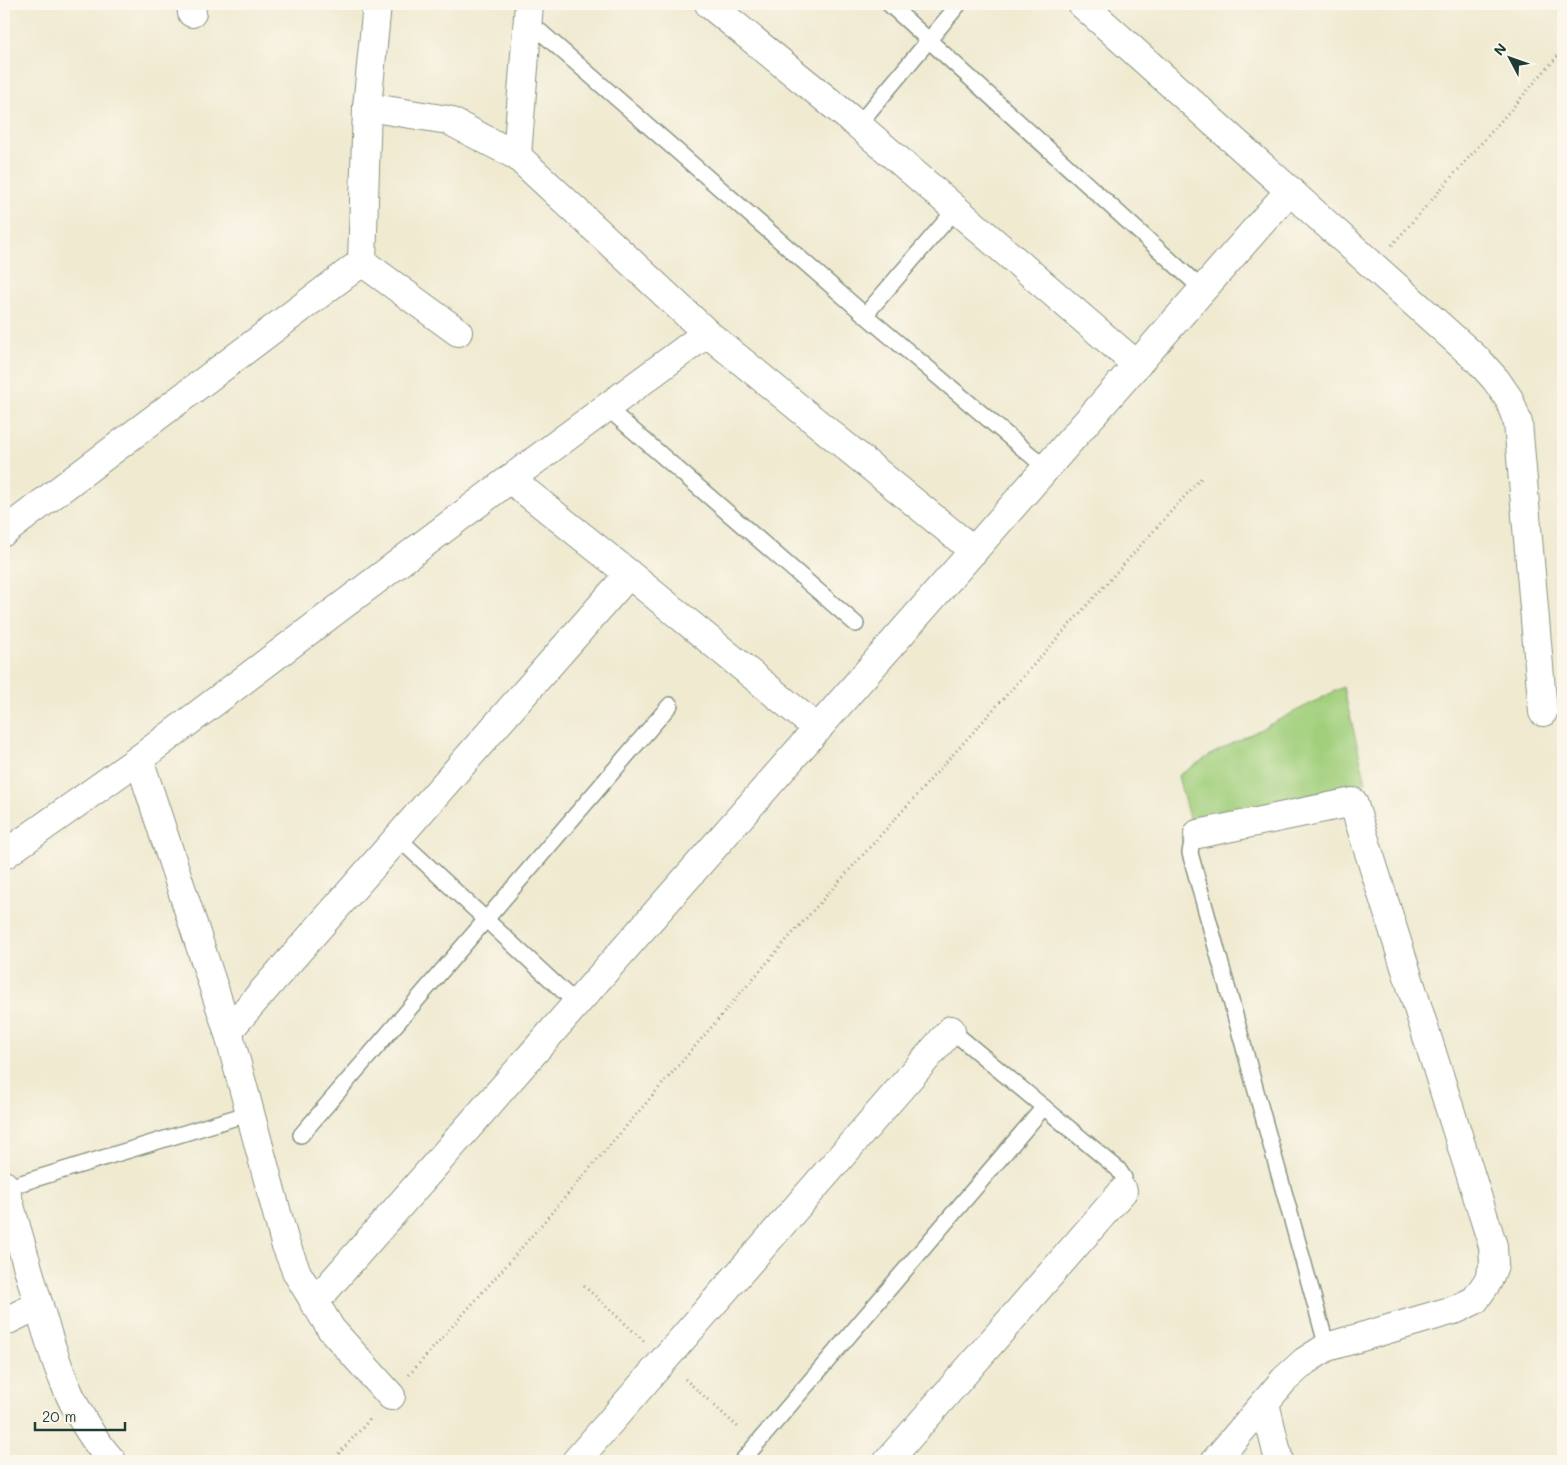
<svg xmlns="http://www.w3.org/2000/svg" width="1567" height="1465" viewBox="0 0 1567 1465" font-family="Mali,sans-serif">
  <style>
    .green { fill: #a1cf7c; stroke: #608658 }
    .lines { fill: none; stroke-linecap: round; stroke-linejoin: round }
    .service-casing { stroke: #889482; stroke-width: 18 }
    .minor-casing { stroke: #889482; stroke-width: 30 }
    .path { stroke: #889482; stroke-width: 3; stroke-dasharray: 1 4; stroke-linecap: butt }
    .service { stroke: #fff; stroke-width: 15 }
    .minor { stroke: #fff; stroke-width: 28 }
  </style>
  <rect width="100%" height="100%" fill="#fbf7ec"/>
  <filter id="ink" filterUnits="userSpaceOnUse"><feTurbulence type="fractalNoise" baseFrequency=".02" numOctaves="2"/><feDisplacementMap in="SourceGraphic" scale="10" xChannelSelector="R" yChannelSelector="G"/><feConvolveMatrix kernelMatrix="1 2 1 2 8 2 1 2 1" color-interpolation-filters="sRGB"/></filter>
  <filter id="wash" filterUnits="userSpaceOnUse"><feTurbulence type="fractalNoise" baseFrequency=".0096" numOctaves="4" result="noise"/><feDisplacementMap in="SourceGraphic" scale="20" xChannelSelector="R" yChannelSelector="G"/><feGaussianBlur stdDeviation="1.12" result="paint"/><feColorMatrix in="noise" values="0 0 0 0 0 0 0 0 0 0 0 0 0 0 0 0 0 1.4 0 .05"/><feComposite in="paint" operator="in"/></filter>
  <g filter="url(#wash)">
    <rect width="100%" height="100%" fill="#f0ead1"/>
    <path class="green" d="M1343 687 1366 782 1190 822 1178 776 1212 754Z"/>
  </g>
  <g filter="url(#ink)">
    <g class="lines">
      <defs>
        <g id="service">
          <path d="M889 4 1203 290"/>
          <path d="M527 20 865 315 1046 468"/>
          <path d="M858 125 959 4"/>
          <path d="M865 315 956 209"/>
          <path d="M606 407 856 624"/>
          <path d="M1198 834 1192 841 1190 853 1327 1347"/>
          <path d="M397 837 577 1004"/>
          <path d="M951 1030 1118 1169 1124 1178 1123 1191"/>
          <path d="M301 1135 670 705"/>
          <path d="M5 1188 250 1113"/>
          <path d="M742 1461 1044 1107"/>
        </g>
        <g id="minor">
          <path d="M191 4 192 13"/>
          <path d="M709 4 858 125 1137 365"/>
          <path d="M1082 4 1479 361 1496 380 1509 399 1518 423 1543 712"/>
          <path d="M367 107 448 120 517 156 707 333 974 551"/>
          <path d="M517 156 529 4"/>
          <path d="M362 262 367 107 377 4"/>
          <path d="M362 262 458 332"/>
          <path d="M510 479 629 574 818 729"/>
          <path d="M4 532 362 262"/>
          <path d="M139 759 228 1031 285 1243 297 1273 331 1329 391 1396"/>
          <path d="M1198 834 1353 802 1493 1246 1494 1265 1488 1281 1475 1300 1457 1309 1327 1347 1305 1361 1284 1380 1215 1461"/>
          <path d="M4 855 139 759 510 479 707 333"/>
          <path d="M228 1031 629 574"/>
          <path d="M4 1185C15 1222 25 1259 36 1296 53 1355 70 1414 112 1461"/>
          <path d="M314 1303 1290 190"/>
          <path d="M4 1322 39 1305"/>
          <path d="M1265 1403 1279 1461"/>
          <path d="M576 1461 951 1030"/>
          <path d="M888 1461 1123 1191"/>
        </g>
      </defs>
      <use href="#service" class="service-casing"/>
      <use href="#minor" class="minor-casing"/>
      <g class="path">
        <path d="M1392 245 1563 50"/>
        <path d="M584 1286 644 1341"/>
        <path d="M409 1375 505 1267 783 944 1203 476"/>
        <path d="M685 1379 740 1429"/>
        <path d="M332 1461 372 1417"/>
      </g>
      <use href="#service" class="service"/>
      <use href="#minor" class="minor"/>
    </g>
  </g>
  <rect width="1567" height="1465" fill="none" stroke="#fbf7ec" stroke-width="20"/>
  <g transform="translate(1510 58) rotate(311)" stroke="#fbf7ec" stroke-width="4" paint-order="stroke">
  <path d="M0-4L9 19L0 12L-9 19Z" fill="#1f3d34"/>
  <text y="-8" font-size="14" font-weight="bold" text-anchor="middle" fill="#1f3d34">N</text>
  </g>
  <path d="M35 1422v8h90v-8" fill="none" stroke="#1f3d34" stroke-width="2.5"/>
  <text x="42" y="1422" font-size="15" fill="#1f3d34" stroke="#fbf7ec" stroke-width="4" paint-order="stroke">20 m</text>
</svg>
